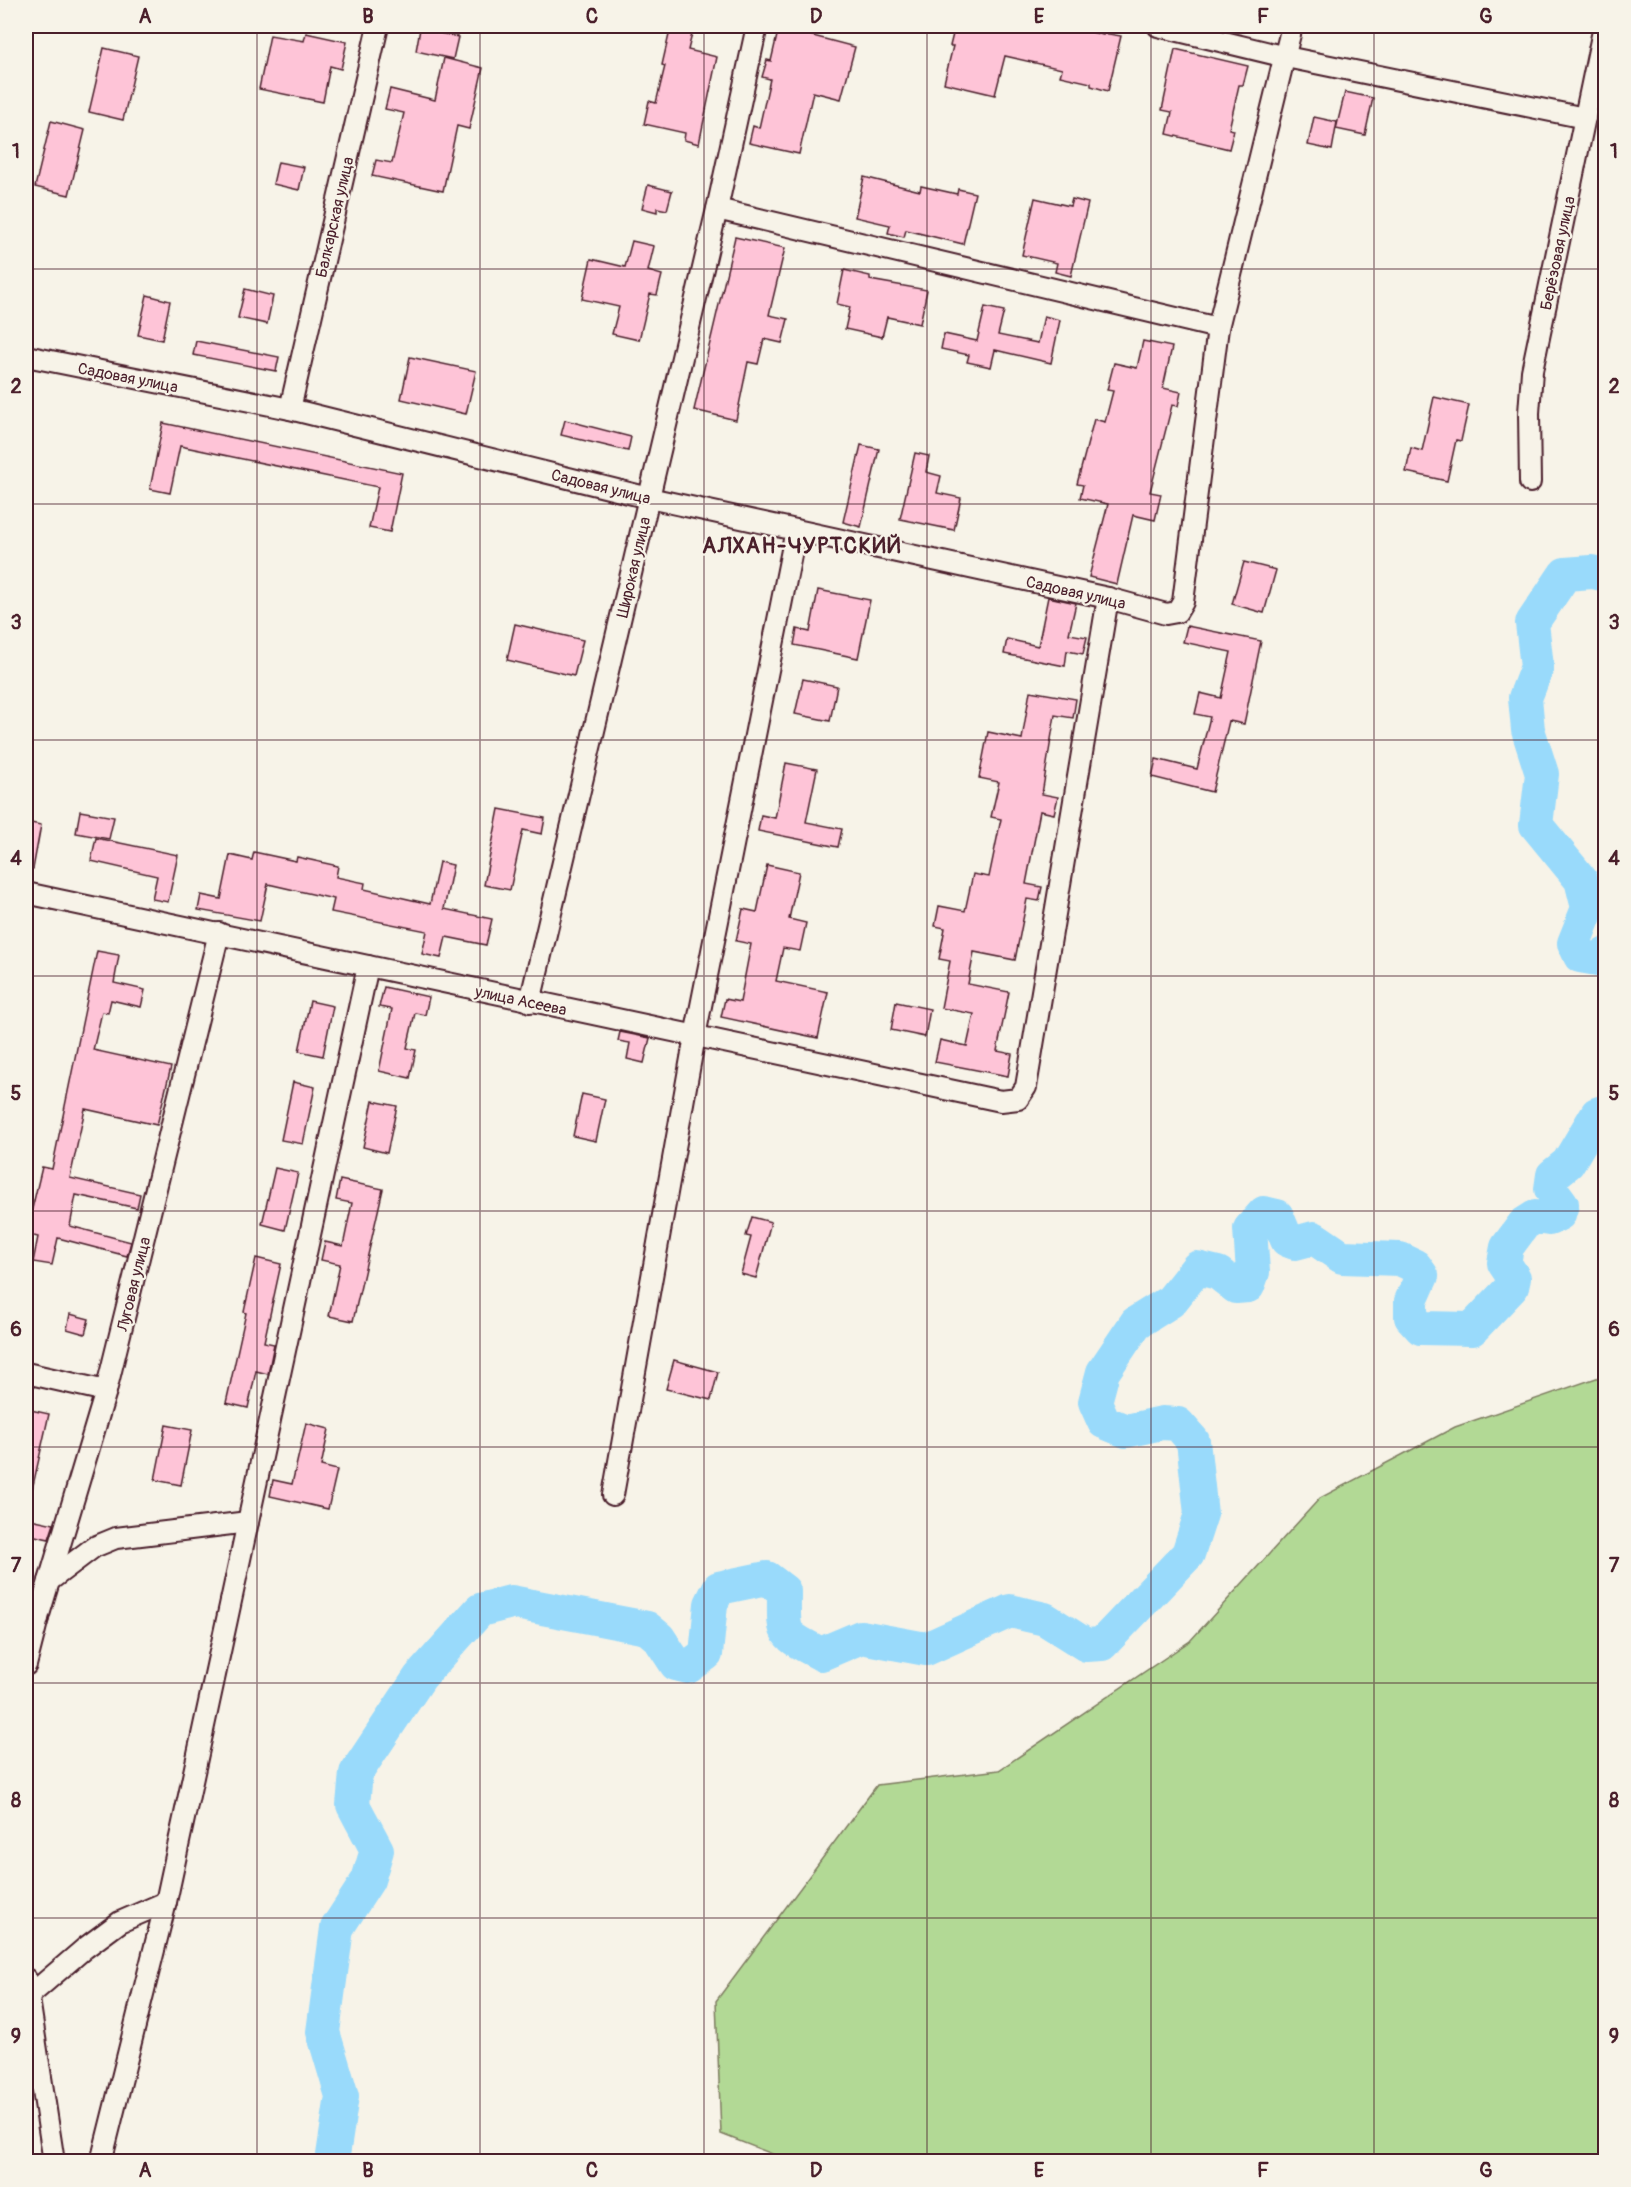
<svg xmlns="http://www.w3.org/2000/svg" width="1631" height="2187" viewBox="0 0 1631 2187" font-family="Pangolin,sans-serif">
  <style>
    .green { fill: #b2d995; stroke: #7e7c60; stroke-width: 1.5 }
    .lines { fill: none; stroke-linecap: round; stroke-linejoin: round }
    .river { stroke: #99dafb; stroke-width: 34 }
    .building { fill: #fec4d7; stroke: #4a1f2b; stroke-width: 1.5 }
    .minor-casing { stroke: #4a1f2b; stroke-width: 24 }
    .minor { stroke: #f7f3e8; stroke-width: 20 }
    .grid { fill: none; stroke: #4a1f2b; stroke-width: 1.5; stroke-opacity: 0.55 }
    .labels { text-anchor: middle; stroke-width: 4.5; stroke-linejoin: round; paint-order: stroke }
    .street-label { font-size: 16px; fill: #4a1f2b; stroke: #f7f3e8 }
    .district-label { font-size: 22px; font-weight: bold; letter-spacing: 1.5px; fill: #4a1f2b; stroke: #f7f3e8 }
    .neatline { fill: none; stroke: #4a1f2b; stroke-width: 2 }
    .grid-label { font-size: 20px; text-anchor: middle; font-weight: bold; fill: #4a1f2b }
  </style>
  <rect width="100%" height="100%" fill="#f7f3e8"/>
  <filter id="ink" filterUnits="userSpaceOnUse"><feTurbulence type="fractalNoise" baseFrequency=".0167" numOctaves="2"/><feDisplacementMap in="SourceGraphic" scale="12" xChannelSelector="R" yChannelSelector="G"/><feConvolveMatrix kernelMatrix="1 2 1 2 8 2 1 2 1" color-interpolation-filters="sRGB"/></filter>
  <g filter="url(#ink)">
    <path class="green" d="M1605 1375V2161L793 2162 721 2134 716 2001 877 1785 999 1770 1190 1641 1320 1498 1455 1427Z"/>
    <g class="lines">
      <g class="river">
        <path d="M1606 575 1592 572 1565 574 1532 623 1537 667 1525 698 1528 730 1542 774 1536 825 1581 880 1588 908 1574 943 1580 956 1597 959 1606 954"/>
        <path d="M332 2162 342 2096 323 2032 337 1928 368 1880 377 1850 353 1805 356 1773 420 1677 480 1610 511 1602 647 1628 659 1638 676 1664 688 1667 706 1654 711 1604 719 1588 767 1578 784 1591C784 1636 780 1633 821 1654L861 1637 926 1649 1010 1611 1045 1619 1086 1645 1102 1644 1188 1554 1201 1514 1193 1441 1178 1424 1162 1423 1126 1431 1104 1422 1095 1402 1103 1372 1136 1323 1171 1301 1197 1268 1218 1273 1236 1287 1248 1286 1253 1272 1250 1229 1264 1213 1277 1216 1287 1240 1295 1243 1314 1238 1342 1257 1400 1259 1415 1266 1422 1276 1411 1301V1317L1421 1328 1472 1329 1512 1287 1514 1278 1504 1263 1507 1247 1524 1224 1535 1217 1549 1219 1559 1214 1562 1204 1551 1189 1553 1175 1568 1163 1597 1114 1606 1111"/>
      </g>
    </g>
    <g class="building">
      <path d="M671 26H694L688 50 717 57 699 144 684 140 685 133 644 124 649 101 656 103 665 66 662 65Z"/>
      <path d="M955 26H1044L1070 32 1071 27 1103 35V33L1121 36 1108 91 1091 86V83L1060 76 1062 69 1005 56 995 95 944 83 953 46H950Z"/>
      <path d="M779 27 855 47 841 99 813 92 799 154 749 143 753 126 759 128 770 79 762 77 767 60 771 61Z"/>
      <path d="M420 29 458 37 453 59 416 51Z"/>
      <path d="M306 33 347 42 341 69 330 66 323 102 259 89 270 35 304 41Z"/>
      <path d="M104 48 138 56 123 120 89 112Z"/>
      <path d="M1175 49 1248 66 1243 85H1239L1229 129 1234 130 1229 149 1167 134 1172 112 1162 110Z"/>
      <path d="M444 58 483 68 469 129 457 126 443 191 372 176 376 160 392 163 404 113 385 109 390 89 435 100Z"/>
      <path d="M1345 92 1373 98 1365 135 1336 129Z"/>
      <path d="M1314 117 1337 122 1332 150 1308 145Z"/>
      <path d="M51 121 85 130 69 195 35 187Z"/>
      <path d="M278 162 304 167 299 190 273 184Z"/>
      <path d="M864 177 920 191 921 186 957 194 958 189 975 193 963 244 906 230 904 237 888 233 890 225 855 217Z"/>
      <path d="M648 185 672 191 667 210 657 208V212L642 208Z"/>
      <path d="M1035 198 1070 206 1072 199 1088 203 1071 276 1055 272 1057 263 1022 255Z"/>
      <path d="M735 237 785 248 769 315 788 319 782 343 764 339 758 364 748 362 736 420 694 410Z"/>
      <path d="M632 241 654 246 648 271 662 275 657 295 650 294 639 340 612 334 619 307 582 299 591 259 625 267Z"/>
      <path d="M844 270 870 276V280L927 290 920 324 887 317 882 337 845 329 850 307 837 304Z"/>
      <path d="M245 289 273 296 267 324 238 318Z"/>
      <path d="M147 295 170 301 162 340 138 335Z"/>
      <path d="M985 307 1004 311 998 335 1038 343 1044 316 1060 320 1051 363 995 350 991 367 967 362 969 355 941 349 944 334 977 341Z"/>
      <path d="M196 341 279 357 276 371 193 355Z"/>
      <path d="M1143 341 1172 347 1163 388 1181 392 1178 406 1172 405 1150 492 1161 494 1155 520 1133 515 1117 584 1089 577 1108 504 1080 498 1083 485 1077 484 1094 419 1105 422 1113 391 1107 390 1114 363 1137 368Z"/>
      <path d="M410 357 476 371 466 414 401 399Z"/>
      <path d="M1434 397 1469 405 1461 441 1456 440 1447 481 1406 472 1411 448 1422 451Z"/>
      <path d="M565 420 631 437 628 451 561 435Z"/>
      <path d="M163 423 402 473 390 532 369 528 378 487 180 446 170 493 150 489Z"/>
      <path d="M861 445 879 449 861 527 843 522Z"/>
      <path d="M915 453 929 456 926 472 941 476 937 493 961 498 954 530 900 519Z"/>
      <path d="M1244 562 1276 570 1264 613 1232 604Z"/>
      <path d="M818 590 870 600 858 658 794 645 797 629 810 632Z"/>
      <path d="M1048 597 1076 603 1069 634 1087 637 1083 654 1067 651 1065 666 1004 654 1007 639 1038 646Z"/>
      <path d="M515 624 583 640 574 676 507 660Z"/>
      <path d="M1187 626 1261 641 1244 724 1229 721 1212 792 1152 777 1156 759 1197 769 1210 717 1195 714 1200 693 1221 698 1231 652 1183 642Z"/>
      <path d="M803 679 837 686 830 721 795 714Z"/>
      <path d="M1030 691 1076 699 1073 718 1055 715 1042 794 1058 797 1054 814 1040 811 1026 884 1042 887 1039 901 1027 899 1015 960 974 952 968 984 1009 992 997 1051 1012 1054 1008 1076 935 1062 940 1040 967 1046 974 1014 941 1008 950 961 939 959 945 928 935 926 939 906 965 911 973 874 989 877 1001 819 991 817 999 782 979 778 988 732 1022 739Z"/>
      <path d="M786 763 817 769 806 822 842 829 838 847 758 831 761 815 775 818Z"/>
      <path d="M499 809 545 818 542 834 523 830 510 890 484 885Z"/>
      <path d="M80 811 114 817 109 839 76 833Z"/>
      <path d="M26 822 41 825 33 869 26 868Z"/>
      <path d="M96 838 178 855 168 902 152 899 157 876 91 861Z"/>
      <path d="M254 852 296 861 297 857 338 866 336 877 365 883 364 889 430 904 439 862 453 865 444 909 492 919 486 945 446 937 441 958 422 954 427 931 331 912 334 899 268 884 260 921 198 910 201 895 221 899 230 855 252 860Z"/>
      <path d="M767 865 799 872 789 919 806 923 800 951 783 948 776 981 828 992 818 1038 721 1017 725 999 740 1002 751 944 736 941 743 909 757 912Z"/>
      <path d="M97 951 119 955 114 983 145 990 141 1007 111 1000 108 1013 102 1012 93 1050 171 1067 157 1125 85 1109 70 1178 140 1194 137 1208 76 1195 70 1226 131 1242 127 1256 58 1238 52 1265 33 1262 38 1237 26 1234 42 1167 52 1169Z"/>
      <path d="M384 987 429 997 425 1015 415 1013 407 1048 416 1050 410 1078 379 1071 392 1009 379 1007Z"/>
      <path d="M310 1001 333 1006 323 1056 299 1051Z"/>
      <path d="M896 1002 930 1009 925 1037 891 1030Z"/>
      <path d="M620 1032 650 1038 644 1063 627 1059 630 1043 618 1041Z"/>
      <path d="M293 1082 315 1087 303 1144 281 1140Z"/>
      <path d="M582 1094 605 1099 596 1141 573 1136Z"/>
      <path d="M373 1101 397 1106 387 1153 363 1147Z"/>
      <path d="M275 1168 298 1173 285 1230 262 1224Z"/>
      <path d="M340 1180 383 1189 353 1321 329 1316 340 1264 321 1260 325 1242 343 1246 352 1203 336 1200Z"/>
      <path d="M752 1217 771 1222 756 1278 741 1274 751 1237 746 1236Z"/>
      <path d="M256 1258 281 1264 264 1342 274 1344 268 1374 256 1371 248 1408 226 1403 246 1313 244 1312Z"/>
      <path d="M70 1314 89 1319 85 1334 67 1329Z"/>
      <path d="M674 1360 718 1372 711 1400 666 1389Z"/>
      <path d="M26 1409 49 1414 32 1490 26 1489Z"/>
      <path d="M306 1423 329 1429 321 1466 337 1470 328 1509 270 1496 273 1480 292 1484Z"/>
      <path d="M166 1425 192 1430 181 1485 155 1480Z"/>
      <path d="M26 1518 54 1524 49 1539 26 1534Z"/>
    </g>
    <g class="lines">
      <defs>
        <g id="minor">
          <path d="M1158 26 1286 57 1585 118"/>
          <path d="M717 209 1218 328"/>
          <path d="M26 356 290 409 649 498 1108 598 1166 614 1177 612 1183 602 1218 328 1292 26"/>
          <path d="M290 409 378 26"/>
          <path d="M1530 482 1529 413 1532 371 1604 26"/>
          <path d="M26 893 1001 1101 1018 1099 1026 1087 1108 598"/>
          <path d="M530 1002 717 209 757 26"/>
          <path d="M26 1373 106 1391"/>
          <path d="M613 1495 695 1036 796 530"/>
          <path d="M49 1581 94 1547 116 1538 248 1522"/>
          <path d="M26 1623 38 1618 106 1391 219 933"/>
          <path d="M26 1665 38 1618"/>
          <path d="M26 1979 54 2162"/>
          <path d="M29 1996 85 1948 120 1922 166 1902"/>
          <path d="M101 2162 166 1902 368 966"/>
        </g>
      </defs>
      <use href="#minor" class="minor-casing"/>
      <use href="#minor" class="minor"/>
    </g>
  </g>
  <path class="grid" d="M257 26V2162M480 26V2162M704 26V2162M927 26V2162M1151 26V2162M1374 26V2162M26 269H1606M26 504H1606M26 740H1606M26 976H1606M26 1211H1606M26 1447H1606M26 1683H1606M26 1918H1606"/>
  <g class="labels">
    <g class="street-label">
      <text transform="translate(334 217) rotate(-77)" y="6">Балкарская улица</text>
      <text transform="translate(1557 253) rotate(-78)" y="6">Берёзовая улица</text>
      <text transform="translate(128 377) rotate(11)" y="6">Садовая улица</text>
      <text transform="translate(601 486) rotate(14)" y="6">Садовая улица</text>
      <text transform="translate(633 567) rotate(-77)" y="6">Широкая улица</text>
      <text transform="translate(1076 592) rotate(13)" y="6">Садовая улица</text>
      <text transform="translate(521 1000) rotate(12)" y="6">улица Асеева</text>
      <text transform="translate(133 1284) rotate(-76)" y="6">Луговая улица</text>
    </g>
    <g class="district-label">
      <text x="802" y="553">АЛХАН-ЧУРТСКИЙ</text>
    </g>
  </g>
  <rect width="1631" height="2187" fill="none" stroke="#f7f3e8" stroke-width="66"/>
  <rect x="33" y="33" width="1565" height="2121" class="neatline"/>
  <g class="grid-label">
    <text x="145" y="23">A</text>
    <text x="368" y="23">B</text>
    <text x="592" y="23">C</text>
    <text x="816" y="23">D</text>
    <text x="1039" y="23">E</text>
    <text x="1263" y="23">F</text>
    <text x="1486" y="23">G</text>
    <text x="16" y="158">1</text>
    <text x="1614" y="158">1</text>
    <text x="16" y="393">2</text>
    <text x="1614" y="393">2</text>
    <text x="16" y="629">3</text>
    <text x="1614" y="629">3</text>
    <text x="16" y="865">4</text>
    <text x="1614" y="865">4</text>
    <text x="16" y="1100">5</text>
    <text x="1614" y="1100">5</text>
    <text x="16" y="1336">6</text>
    <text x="1614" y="1336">6</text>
    <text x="16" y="1572">7</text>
    <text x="1614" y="1572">7</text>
    <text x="16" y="1807">8</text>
    <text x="1614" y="1807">8</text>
    <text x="16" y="2043">9</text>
    <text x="1614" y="2043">9</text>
    <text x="145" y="2177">A</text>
    <text x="368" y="2177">B</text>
    <text x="592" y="2177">C</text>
    <text x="816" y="2177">D</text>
    <text x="1039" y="2177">E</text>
    <text x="1263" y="2177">F</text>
    <text x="1486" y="2177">G</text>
  </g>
</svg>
